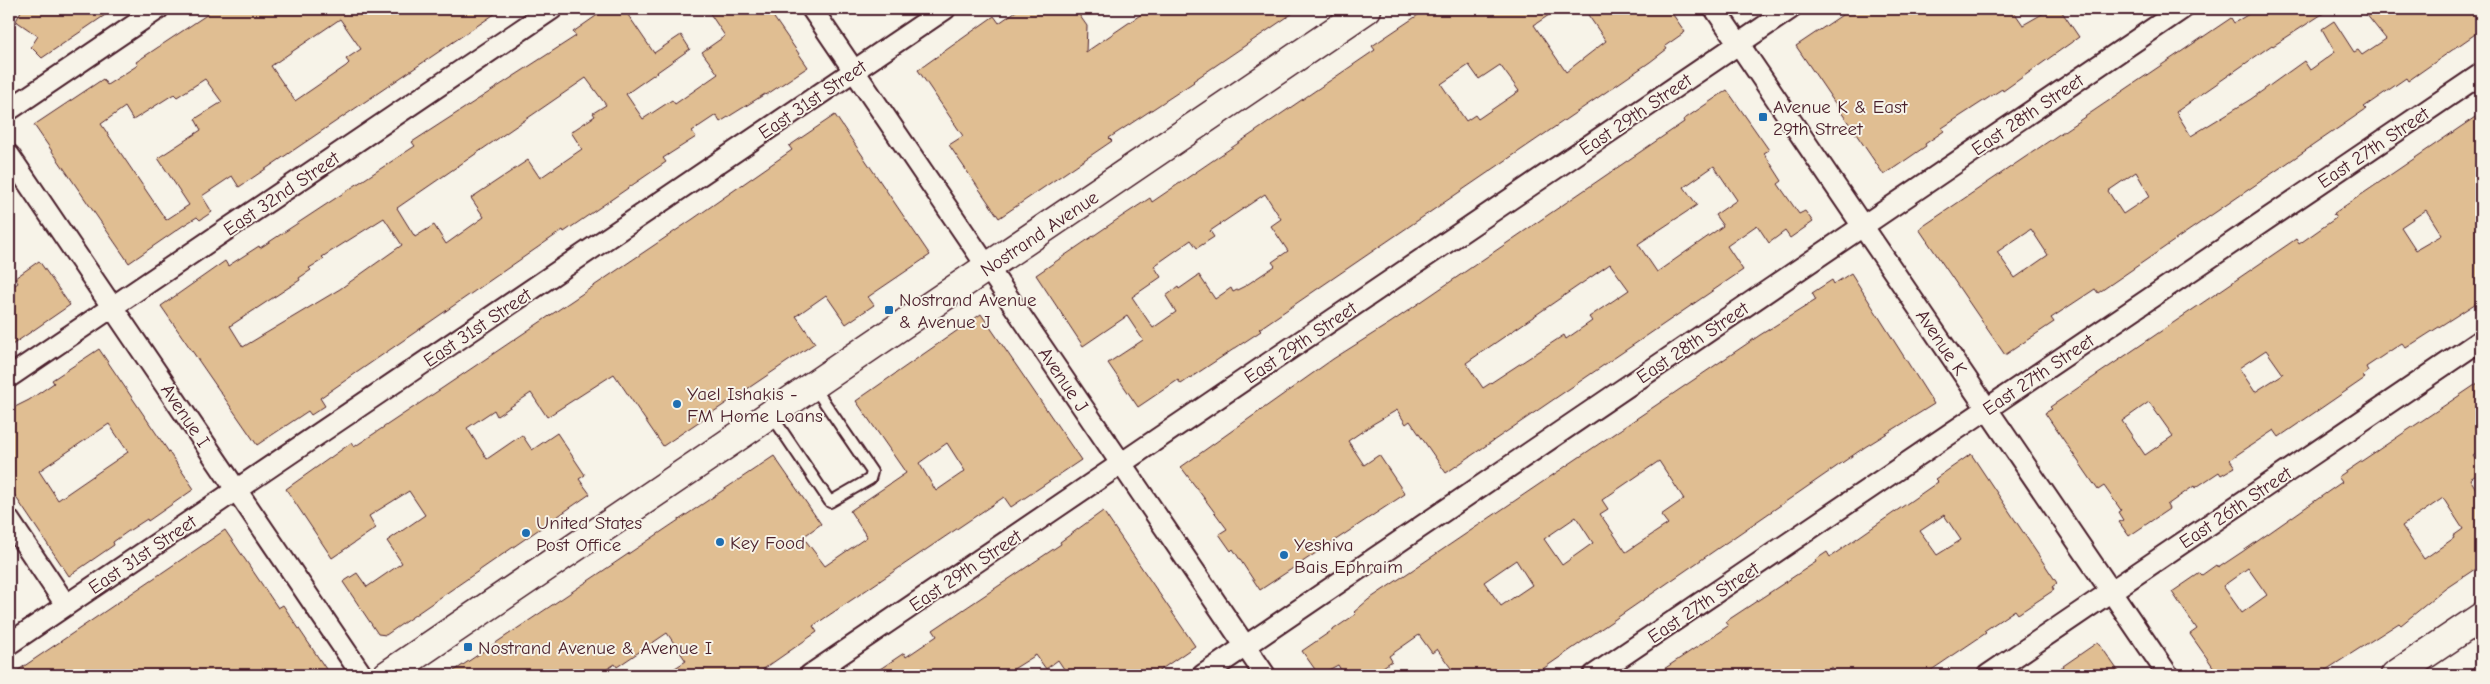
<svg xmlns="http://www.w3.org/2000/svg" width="2490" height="684" viewBox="0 0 2490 684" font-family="'Comic Neue',sans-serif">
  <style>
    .building { fill: #e0be92; stroke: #4a1f2b; fill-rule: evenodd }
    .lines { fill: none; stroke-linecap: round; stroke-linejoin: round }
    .service-casing { stroke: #4a1f2b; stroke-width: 14 }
    .minor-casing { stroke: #4a1f2b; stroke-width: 24 }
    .secondary-casing { stroke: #4a1f2b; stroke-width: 31 }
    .service { stroke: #f7f3e8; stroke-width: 10 }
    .minor { stroke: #f7f3e8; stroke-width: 20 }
    .secondary { stroke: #f7f3e8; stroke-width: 28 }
    .poi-dot { fill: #1f6fb2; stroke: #f7f3e8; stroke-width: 2 }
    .labels { text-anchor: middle; stroke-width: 4; stroke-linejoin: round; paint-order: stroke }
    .street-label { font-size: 19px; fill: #4a1f2b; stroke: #f7f3e8 }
    .poi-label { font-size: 19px; fill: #4a1f2b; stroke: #f7f3e8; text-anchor: start }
  </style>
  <rect width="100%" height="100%" fill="#f7f3e8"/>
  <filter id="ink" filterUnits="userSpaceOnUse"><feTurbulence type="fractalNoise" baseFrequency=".02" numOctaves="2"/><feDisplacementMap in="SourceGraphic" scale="10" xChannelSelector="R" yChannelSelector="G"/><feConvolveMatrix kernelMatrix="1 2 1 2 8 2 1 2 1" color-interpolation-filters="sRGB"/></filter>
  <g filter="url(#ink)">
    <g class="building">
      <path d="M22 9H114L42 58 31 47 38 36 16 21Z"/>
      <path d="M204 9H502L239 187 232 176 202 196 212 212 200 220 197 217 184 225 129 263 34 125 103 79 107 85 138 65 136 62 208 14ZM340 19 361 49 346 59 349 63 346 66 295 101 271 66ZM205 79 222 102 195 119 201 130 158 158 189 205 166 220 101 124 125 107 133 120 174 94 177 97Z"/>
      <path d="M606 9H624L654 53 681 35 690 49 626 94 643 119 672 100 675 104 718 74 702 52 725 36 707 9H768L808 67 766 95 765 94 720 122 716 115 692 131 696 137 663 158 666 162 564 232 563 230 320 398 325 406 311 415 308 411 257 445 161 306 225 261 228 266 259 246 260 248 415 146 412 142 576 36 573 32ZM586 78 606 105 593 113 595 116 571 132 582 149 540 178 528 160 471 198 484 217 446 244 434 225 415 237 397 208ZM384 218 402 245 340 289 243 347 230 326 300 280 299 278 311 270 309 268 324 259 322 257Z"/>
      <path d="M1019 9H1075L1087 26 1086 52 1149 9H1299L1193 81 1194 82 1109 138 1112 141 999 218 949 145 963 136 918 70 994 16 999 23Z"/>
      <path d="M1427 9H1558L1534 25 1566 72 1606 41 1584 9H1669L1685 32 1665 46 1667 49 1650 62 1310 294 1259 329 1261 331 1181 384 1178 380 1138 407 1108 363 1143 340 1127 316 1083 346 1036 275 1121 217 1150 198 1152 202 1259 129 1375 50 1372 46ZM1469 65 1479 79 1500 65 1519 91 1478 119 1475 115 1466 121 1441 84ZM1265 194 1281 219 1271 226 1288 251 1272 262 1275 266 1245 286 1233 292 1231 288 1215 299 1199 275 1179 289 1178 287 1166 296 1176 312 1153 328 1132 297 1161 277 1154 266 1191 240 1197 248 1214 237 1210 231Z"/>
      <path d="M1851 9H2012L2023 25 2051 9H2060L2079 37 2003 91 2002 89 1942 128 1944 131 1925 144 1926 146 1884 175 1796 46Z"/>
      <path d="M2257 9H2330L2273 46 2272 45 2176 112 2191 136 2251 99 2304 61 2310 70 2335 52 2322 29 2334 21 2354 52 2358 50 2362 55 2386 39 2362 9H2481V30L2408 81 2406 78 2364 107 2366 109 2098 293 2095 289 2051 318 2054 322 2005 355 1919 229 2231 18 2234 23ZM2136 172 2150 196 2123 214 2108 191ZM2031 229 2048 255 2015 278 1997 252Z"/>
      <path d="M1727 90 1769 150 1764 153 1782 181 1778 184 1799 214 1805 211 1813 222 1790 238 1785 231 1769 243 1757 225 1727 246 1743 270 1446 473 1410 421 1406 424 1397 410 1373 424 1348 441 1364 465 1379 455 1405 494 1260 590 1233 549 1231 551 1219 534 1227 529 1181 467 1333 359 1390 323 1684 122 1683 120ZM1714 166 1737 200 1715 215 1723 226 1657 272 1638 244 1697 205 1684 187ZM1610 264 1629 290 1589 317 1592 321 1566 339 1564 335 1483 388 1466 363Z"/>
      <path d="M2481 113V300L2406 348 2402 343 2366 367 2368 371 2363 375 2365 378 2279 437 2274 430 2232 458 2230 460 2235 467 2221 475 2219 472 2195 488 2194 486 2167 505 2169 509 2129 536 2119 522 2123 520 2118 512 2121 510 2104 486 2098 490 2045 413 2052 409 2050 407 2296 239 2299 244 2336 218 2333 214ZM2426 210 2442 235 2416 250 2401 227ZM2266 350 2283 374 2255 392 2239 368ZM2149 402 2173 436 2145 455 2122 421Z"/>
      <path d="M835 115 930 255 868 297 874 305 846 324 826 295 796 316 815 343 663 446 614 374 547 417 531 393 497 416 494 410 467 428 487 459 522 435 532 450 557 433 585 475 579 479 590 494 386 635 378 634 343 582 357 573 367 587 402 563 387 541 425 515 409 491 369 516 376 528 332 558 286 489 351 443 354 447 444 387 693 219 792 150 789 146Z"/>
      <path d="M39 261 70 305 9 347V289L18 283 15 278Z"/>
      <path d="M1851 273 1934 404 1865 447 1534 675H1456L1437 649 1432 653 1419 635 1389 656 1392 661 1371 675H1344L1338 665 1319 675 1302 651 1356 614 1354 612 1368 600 1760 335 1816 300 1812 293 1832 280 1834 284ZM1659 461 1684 499 1661 515 1668 524 1626 552 1600 514 1608 509 1602 500ZM1576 517 1593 543 1562 565 1544 539ZM1516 560 1532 585 1501 606 1484 582Z"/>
      <path d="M981 314 1081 460 1038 489 1011 507 1004 497 813 626 817 632 755 675H664L686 661 667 633 617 667 615 664 598 675H448L774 456 821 524 803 537 825 566 867 537 850 511 906 473 856 401ZM947 443 965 471 936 491 919 463Z"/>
      <path d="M99 349 194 489 148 521 147 519 127 532 113 542 114 545 69 576 9 487V410L29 400 54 383 52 380ZM109 424 128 452 58 500 39 471Z"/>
      <path d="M2481 381V450L2473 456 2481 467V472L2470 479 2481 497V565L2445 589 2401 625 2399 623 2318 675H2219L2190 634 2197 629 2172 592 2200 573 2202 575 2216 565 2218 568 2242 552 2342 482 2338 477ZM2443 498 2463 529 2453 536 2454 538 2424 559 2402 526ZM2248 568 2267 595 2242 613 2223 586Z"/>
      <path d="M1971 454 2057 583 2052 587 2054 590 2018 614 2015 610 1984 631 1986 633 1924 675H1838L1832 667 1820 675H1655L1728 626 1725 622 1816 562 1815 560 1827 552 1830 557 1938 482 1935 479ZM1944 515 1961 540 1937 555 1920 531Z"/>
      <path d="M1103 511 1195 646 1153 675H1068L1058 660 1046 669 1036 655 1004 675H871L904 653 906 657 937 636 933 630 1061 544 1060 542Z"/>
      <path d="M225 530 278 608 283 605 330 675H11Z"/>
      <path d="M2098 642 2121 675H2050Z"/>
    </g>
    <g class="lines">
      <defs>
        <path id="service" d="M772 416 830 502 870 479 872 472 814 387"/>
        <g id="minor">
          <path d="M812 9 1265 675"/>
          <path d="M1715 9 2168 675"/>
          <path d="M9 110 158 9"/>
          <path d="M9 155 362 675"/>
          <path d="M9 377 552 9"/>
          <path d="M9 520 66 605"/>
          <path d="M9 644 945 9"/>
          <path d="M810 675 1790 9"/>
          <path d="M1203 675 2182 9"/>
          <path d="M1594 675 2481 74"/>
          <path d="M1988 675 2481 340"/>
        </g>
        <g id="secondary">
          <path d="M387 675 1367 9"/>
          <path d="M2395 675 2481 617"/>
        </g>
      </defs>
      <use href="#service" class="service-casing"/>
      <use href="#minor" class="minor-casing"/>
      <use href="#secondary" class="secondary-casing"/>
      <use href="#service" class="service"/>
      <use href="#minor" class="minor"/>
      <use href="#secondary" class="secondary"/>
    </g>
  </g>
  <g class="poi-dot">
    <rect x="1758" y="112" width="10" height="10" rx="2.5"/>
    <rect x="884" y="305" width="10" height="10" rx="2.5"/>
    <circle cx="677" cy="404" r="5"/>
    <circle cx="526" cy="533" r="5"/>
    <circle cx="720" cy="542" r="5"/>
    <circle cx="1284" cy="555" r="5"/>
    <rect x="463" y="642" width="10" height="10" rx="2.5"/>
  </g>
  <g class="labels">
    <g class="street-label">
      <text transform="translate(812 99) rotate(-34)" y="7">East 31st Street</text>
      <text transform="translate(1635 114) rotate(-34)" y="7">East 29th Street</text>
      <text transform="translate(2027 114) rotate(-34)" y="7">East 28th Street</text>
      <text transform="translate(2373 147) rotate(-34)" y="7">East 27th Street</text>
      <text transform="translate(281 193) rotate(-34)" y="7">East 32nd Street</text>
      <text transform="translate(1039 233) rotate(-34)" y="7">Nostrand Avenue</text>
      <text transform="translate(477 327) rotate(-34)" y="7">East 31st Street</text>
      <text transform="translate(1300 342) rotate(-34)" y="7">East 29th Street</text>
      <text transform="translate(1692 342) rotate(-34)" y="7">East 28th Street</text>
      <text transform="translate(1942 342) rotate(56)" y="7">Avenue K</text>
      <text transform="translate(2038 374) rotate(-34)" y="7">East 27th Street</text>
      <text transform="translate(1064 379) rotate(56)" y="7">Avenue J</text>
      <text transform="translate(186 415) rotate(56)" y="7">Avenue I</text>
      <text transform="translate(2235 507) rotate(-34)" y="7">East 26th Street</text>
      <text transform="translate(142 554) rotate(-34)" y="7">East 31st Street</text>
      <text transform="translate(965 570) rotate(-34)" y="7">East 29th Street</text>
      <text transform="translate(1703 602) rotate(-34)" y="7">East 27th Street</text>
    </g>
    <g class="poi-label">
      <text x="1773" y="113">Avenue K &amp; East<tspan x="1773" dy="22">29th Street</tspan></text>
      <text x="899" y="306">Nostrand Avenue<tspan x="899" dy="22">&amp; Avenue J</tspan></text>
      <text x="687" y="400">Yael Ishakis -<tspan x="687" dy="22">FM Home Loans</tspan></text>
      <text x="536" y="529">United States<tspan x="536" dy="22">Post Office</tspan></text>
      <text x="730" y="549">Key Food</text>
      <text x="1294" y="551">Yeshiva<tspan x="1294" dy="22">Bais Ephraim</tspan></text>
      <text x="478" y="654">Nostrand Avenue &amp; Avenue I</text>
    </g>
  </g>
  <rect width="2490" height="684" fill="none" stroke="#f7f3e8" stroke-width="30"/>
  <rect x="15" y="15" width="2460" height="654" fill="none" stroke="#4a1f2b" stroke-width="2" filter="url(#ink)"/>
</svg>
